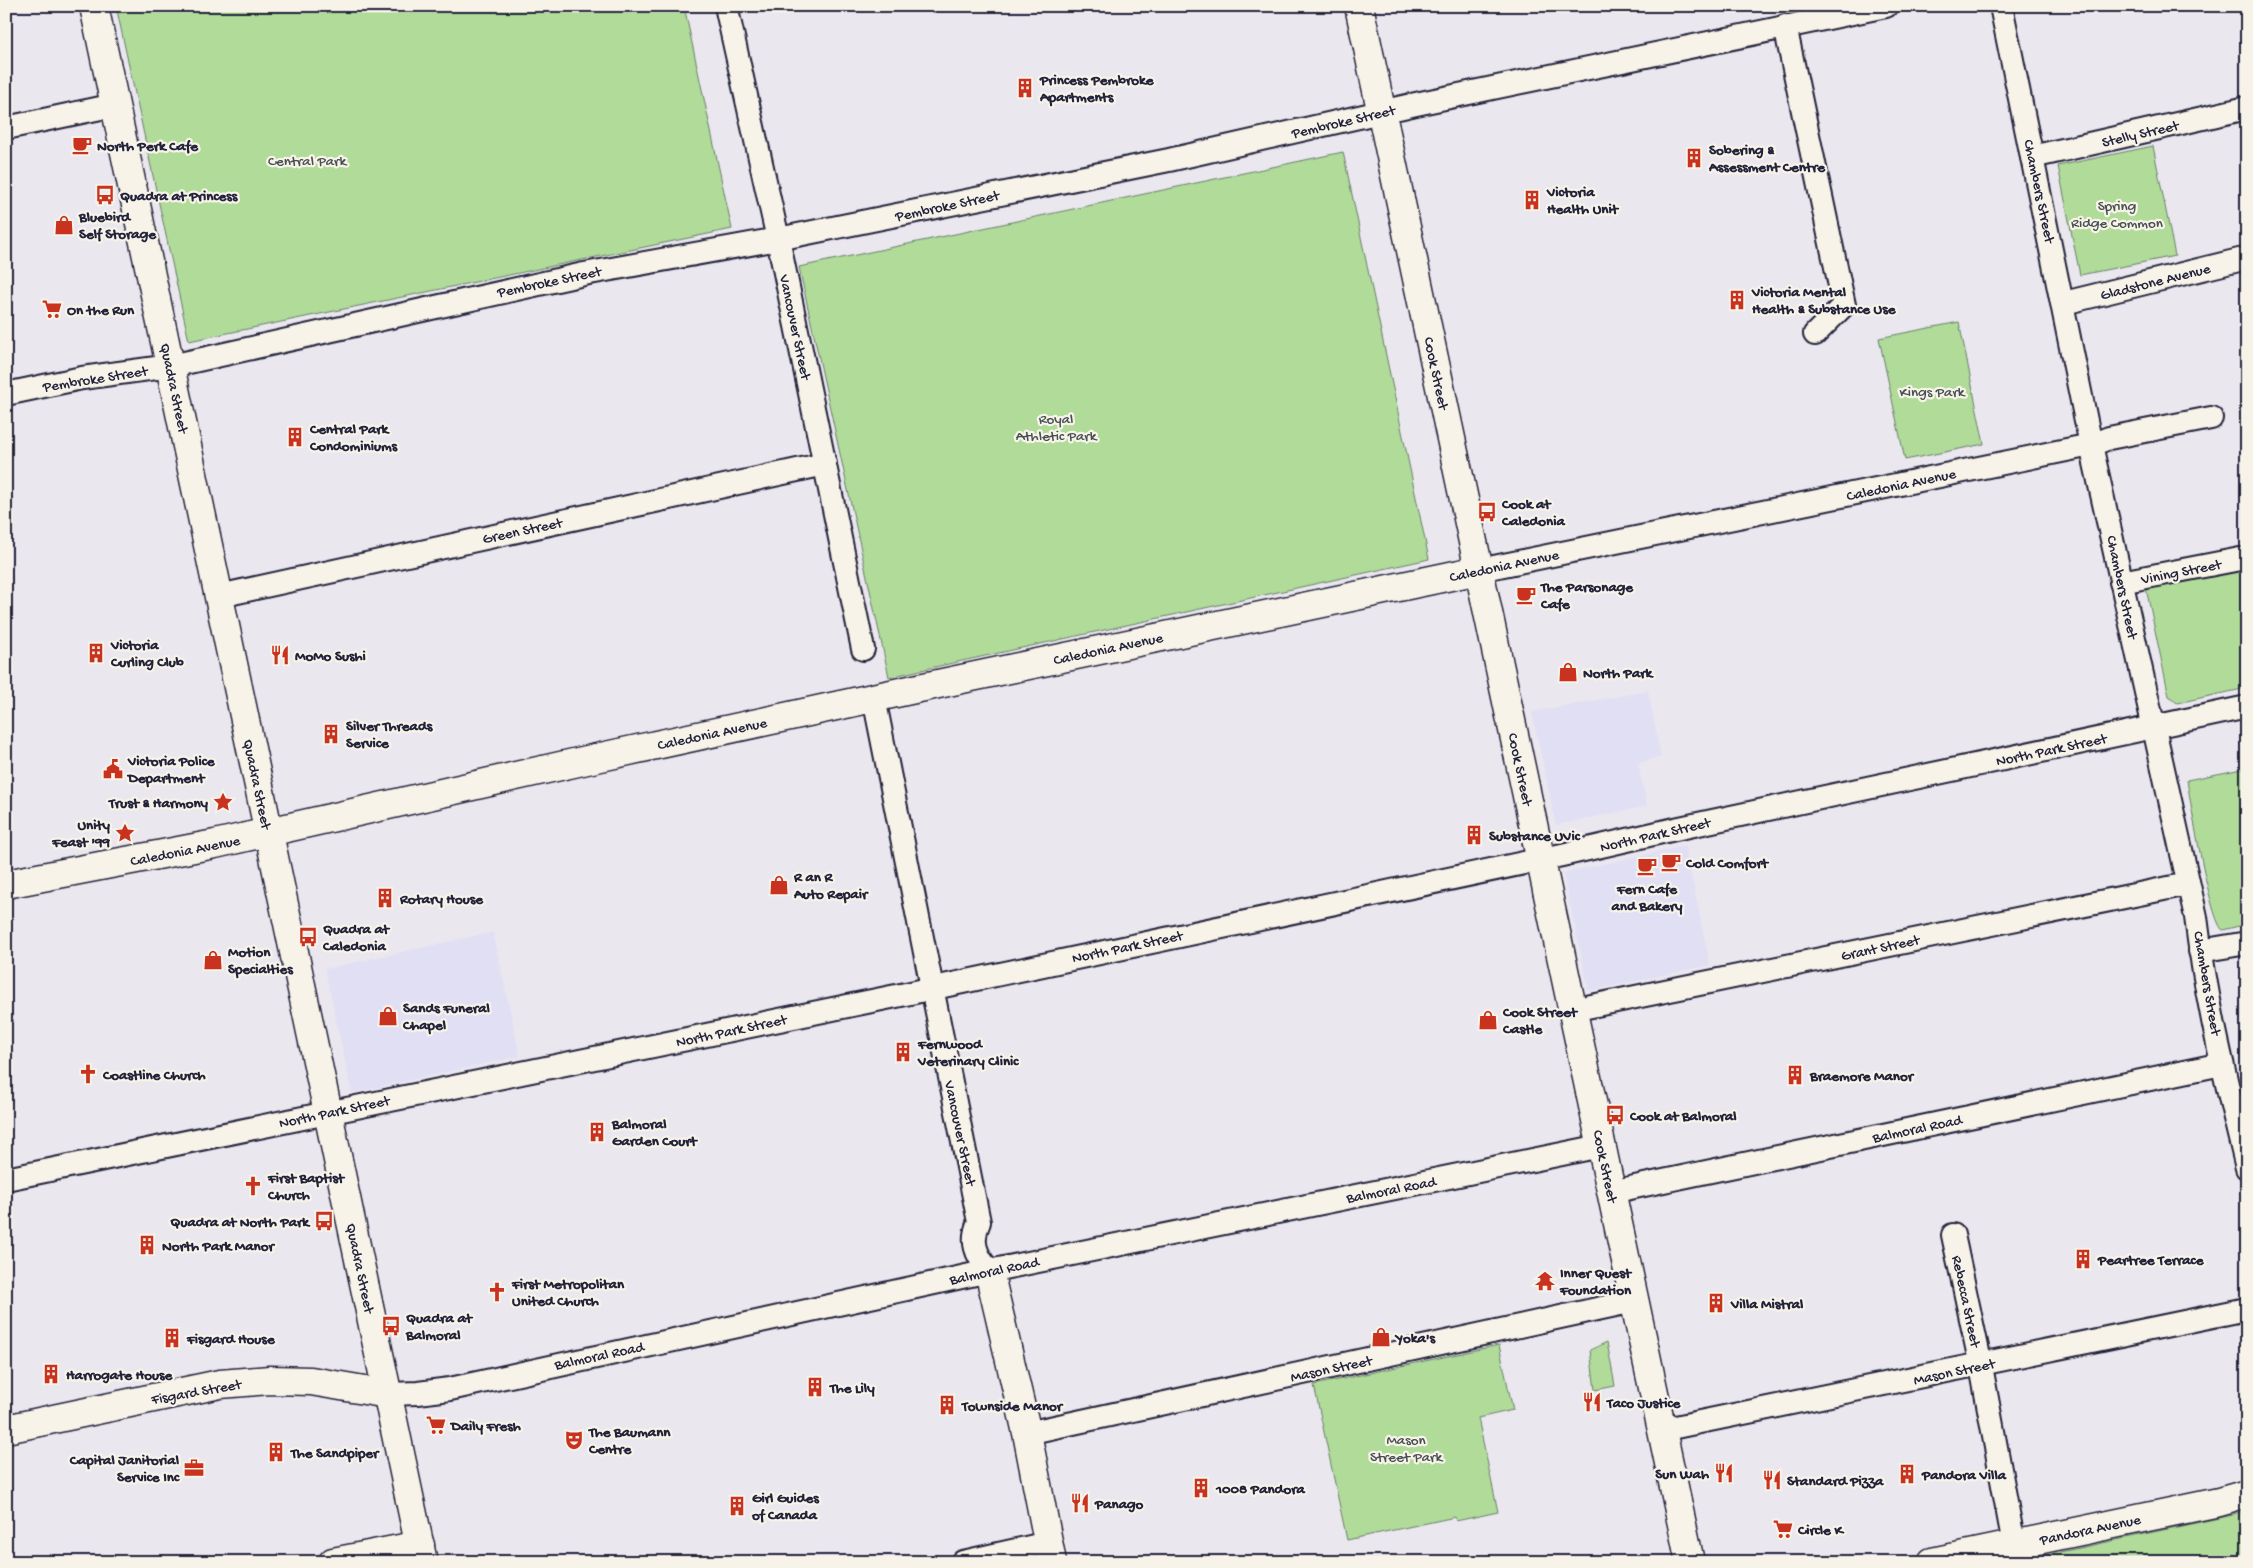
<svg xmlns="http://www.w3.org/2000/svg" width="2253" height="1568" viewBox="0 0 2253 1568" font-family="'Gochi Hand',sans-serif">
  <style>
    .built { fill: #e1dff4 }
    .green { fill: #b0db99; stroke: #697e6a }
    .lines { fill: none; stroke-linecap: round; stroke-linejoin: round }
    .minor-casing { stroke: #22223b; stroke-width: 26 }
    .tertiary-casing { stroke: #22223b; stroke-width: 31 }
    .secondary-casing { stroke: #22223b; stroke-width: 31 }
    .minor { stroke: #f7f3e8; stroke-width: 22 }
    .tertiary { stroke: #f7f3e8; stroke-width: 28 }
    .secondary { stroke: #f7f3e8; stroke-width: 28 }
    .labels { text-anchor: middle; stroke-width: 4.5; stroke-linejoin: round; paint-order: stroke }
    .poi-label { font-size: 15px; font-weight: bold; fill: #22223b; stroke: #f7f3e8; text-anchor: start }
    .street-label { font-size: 15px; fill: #22223b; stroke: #f7f3e8 }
    .park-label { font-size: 15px; fill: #465052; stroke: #f7f3e8 }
  </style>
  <rect width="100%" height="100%" fill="#eae7ef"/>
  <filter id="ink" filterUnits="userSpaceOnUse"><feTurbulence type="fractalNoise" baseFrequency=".02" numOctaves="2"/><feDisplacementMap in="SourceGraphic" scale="10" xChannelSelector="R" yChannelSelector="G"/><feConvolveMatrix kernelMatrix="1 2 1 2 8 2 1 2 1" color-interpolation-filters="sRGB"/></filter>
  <g filter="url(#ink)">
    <g class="built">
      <path d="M1648 691 1661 757 1638 763 1647 806 1556 825 1532 712Z"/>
      <path d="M1685 846 1710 965 1589 991 1563 873Z"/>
      <path d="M493 932 520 1056 352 1093 325 969Z"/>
    </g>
    <g class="green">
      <path d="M116 6H684L732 229 189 341Z"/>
      <path d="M2153 146 2175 256 2080 275 2058 166Z"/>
      <path d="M1343 152 1429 559 889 677 799 267Z"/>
      <path d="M1959 322 1984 444 1905 460 1879 338Z"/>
      <path d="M2241 567 2247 597V688L2177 703 2169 696 2146 588Z"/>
      <path d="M2247 768V924L2223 930C2211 924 2190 801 2187 780Z"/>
      <path d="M1607 1342 1615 1386 1595 1390 1590 1350Z"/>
      <path d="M1499 1345 1513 1410 1478 1418 1498 1512 1456 1521 1455 1517 1347 1540 1314 1385Z"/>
      <path d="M2247 1512V1562H2014Z"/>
    </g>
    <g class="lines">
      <defs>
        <g id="minor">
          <path d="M726 6 778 239 863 649"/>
          <path d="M2001 6 2091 445 2196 917C2206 1002 2227 1085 2247 1168"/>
          <path d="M1785 26 1844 305 1815 334"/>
          <path d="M6 128 115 105"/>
          <path d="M2032 157 2247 108"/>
          <path d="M2064 303 2247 258"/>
          <path d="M6 394 82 378 171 366 584 274 778 239 1169 160 1416 104 1886 6"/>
          <path d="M1479 570 2091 445 2109 438 2211 418"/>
          <path d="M2121 582 2240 559"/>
          <path d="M219 596 825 464"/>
          <path d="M874 698 979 1222C970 1241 976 1255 989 1271"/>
          <path d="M2200 951 2247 943"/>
          <path d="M1572 1010 2188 884"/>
          <path d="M6 1179 901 995 1562 855 1675 829 2247 707"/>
          <path d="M1611 1192 2222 1064"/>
          <path d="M1953 1235 1981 1366 2014 1545"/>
          <path d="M388 1394 418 1393 450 1389 989 1271 1601 1146"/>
          <path d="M1661 1430 2247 1309"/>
          <path d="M1027 1433 1634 1301"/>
          <path d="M963 1562 1048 1543"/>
        </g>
        <g id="tertiary">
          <path d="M6 884 215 844 587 760 905 691 1479 570"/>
          <path d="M989 1271 1027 1433 1052 1562"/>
          <path d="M6 1429 220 1384 270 1380 311 1381 388 1394"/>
          <path d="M333 1562 420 1545"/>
        </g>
        <g id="secondary">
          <path d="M94 6 423 1562"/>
          <path d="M1359 6 1690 1562"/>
          <path d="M1932 1562 2219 1502 2247 1494"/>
        </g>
      </defs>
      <use href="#minor" class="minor-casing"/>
      <use href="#tertiary" class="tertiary-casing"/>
      <use href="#secondary" class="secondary-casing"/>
      <use href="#minor" class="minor"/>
      <use href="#tertiary" class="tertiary"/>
      <use href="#secondary" class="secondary"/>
    </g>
  </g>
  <defs>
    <symbol id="building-bare" viewBox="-9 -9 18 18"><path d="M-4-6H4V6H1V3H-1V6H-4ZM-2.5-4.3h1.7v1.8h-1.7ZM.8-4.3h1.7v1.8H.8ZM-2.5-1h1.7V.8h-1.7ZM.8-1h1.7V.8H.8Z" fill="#c8321e" stroke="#f7f3e8" stroke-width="2.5" paint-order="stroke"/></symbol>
    <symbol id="cafe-bare" viewBox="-9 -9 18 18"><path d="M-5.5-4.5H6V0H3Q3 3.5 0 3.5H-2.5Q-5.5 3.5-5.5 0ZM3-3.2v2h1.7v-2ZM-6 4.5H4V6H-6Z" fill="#c8321e" stroke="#f7f3e8" stroke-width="2.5" paint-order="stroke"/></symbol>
    <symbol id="bus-bare" viewBox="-9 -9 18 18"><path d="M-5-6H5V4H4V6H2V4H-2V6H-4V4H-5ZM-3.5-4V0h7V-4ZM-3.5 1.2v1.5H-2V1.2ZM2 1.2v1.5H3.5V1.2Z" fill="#c8321e" stroke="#f7f3e8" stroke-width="2.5" paint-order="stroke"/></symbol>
    <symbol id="shop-bare" viewBox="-9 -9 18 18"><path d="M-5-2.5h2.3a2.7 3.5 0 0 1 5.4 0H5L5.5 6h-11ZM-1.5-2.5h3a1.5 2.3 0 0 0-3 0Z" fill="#c8321e" stroke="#f7f3e8" stroke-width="2.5" paint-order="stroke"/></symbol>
    <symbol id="supermarket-bare" viewBox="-9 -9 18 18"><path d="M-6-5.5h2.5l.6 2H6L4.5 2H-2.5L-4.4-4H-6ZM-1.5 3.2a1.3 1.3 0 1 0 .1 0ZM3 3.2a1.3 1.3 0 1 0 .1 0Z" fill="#c8321e" stroke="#f7f3e8" stroke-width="2.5" paint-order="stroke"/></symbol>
    <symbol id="restaurant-bare" viewBox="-9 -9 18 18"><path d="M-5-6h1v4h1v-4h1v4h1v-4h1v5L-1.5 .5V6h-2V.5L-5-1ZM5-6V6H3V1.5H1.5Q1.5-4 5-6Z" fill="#c8321e" stroke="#f7f3e8" stroke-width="2.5" paint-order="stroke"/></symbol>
    <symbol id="civic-bare" viewBox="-9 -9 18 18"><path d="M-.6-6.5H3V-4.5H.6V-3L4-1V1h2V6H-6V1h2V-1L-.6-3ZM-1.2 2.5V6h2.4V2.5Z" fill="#c8321e" stroke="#f7f3e8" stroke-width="2.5" paint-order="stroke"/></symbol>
    <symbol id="sight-bare" viewBox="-9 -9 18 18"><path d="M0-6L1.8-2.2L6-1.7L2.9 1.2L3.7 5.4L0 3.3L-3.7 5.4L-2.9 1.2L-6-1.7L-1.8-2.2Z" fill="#c8321e" stroke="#f7f3e8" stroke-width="2.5" paint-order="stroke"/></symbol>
    <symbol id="church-bare" viewBox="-9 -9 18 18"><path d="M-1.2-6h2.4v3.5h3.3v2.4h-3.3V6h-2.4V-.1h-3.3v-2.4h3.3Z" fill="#c8321e" stroke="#f7f3e8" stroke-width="2.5" paint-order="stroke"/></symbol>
    <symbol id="temple-bare" viewBox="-9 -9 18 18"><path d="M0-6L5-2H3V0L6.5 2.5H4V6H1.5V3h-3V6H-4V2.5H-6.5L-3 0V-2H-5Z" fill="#c8321e" stroke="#f7f3e8" stroke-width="2.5" paint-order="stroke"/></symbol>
    <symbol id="theatre-bare" viewBox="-9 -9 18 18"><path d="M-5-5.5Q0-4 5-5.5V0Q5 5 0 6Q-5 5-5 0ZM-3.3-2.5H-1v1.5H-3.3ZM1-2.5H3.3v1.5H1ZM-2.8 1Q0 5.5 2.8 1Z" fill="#c8321e" stroke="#f7f3e8" stroke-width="2.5" paint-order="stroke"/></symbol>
    <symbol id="office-bare" viewBox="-9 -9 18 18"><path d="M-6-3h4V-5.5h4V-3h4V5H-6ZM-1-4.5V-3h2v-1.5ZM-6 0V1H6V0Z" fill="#c8321e" stroke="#f7f3e8" stroke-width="2.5" paint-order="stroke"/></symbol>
  </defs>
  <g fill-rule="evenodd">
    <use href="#building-bare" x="1011" y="74" width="28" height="28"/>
    <use href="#cafe-bare" x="68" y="131" width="28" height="28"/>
    <use href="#building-bare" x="1680" y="144" width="28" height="28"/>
    <use href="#bus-bare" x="91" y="181" width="28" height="28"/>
    <use href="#building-bare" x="1518" y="186" width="28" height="28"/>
    <use href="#shop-bare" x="50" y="211" width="28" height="28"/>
    <use href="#building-bare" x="1723" y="286" width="28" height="28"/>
    <use href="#supermarket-bare" x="38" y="295" width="28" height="28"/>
    <use href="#building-bare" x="281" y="423" width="28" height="28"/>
    <use href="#bus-bare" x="1473" y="498" width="28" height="28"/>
    <use href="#cafe-bare" x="1512" y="581" width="28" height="28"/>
    <use href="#building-bare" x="82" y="639" width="28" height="28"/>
    <use href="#restaurant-bare" x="266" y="641" width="28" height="28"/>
    <use href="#shop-bare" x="1554" y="658" width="28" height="28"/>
    <use href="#building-bare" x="317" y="720" width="28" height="28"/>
    <use href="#civic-bare" x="99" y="755" width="28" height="28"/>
    <use href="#sight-bare" x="209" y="788" width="28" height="28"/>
    <use href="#sight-bare" x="111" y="819" width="28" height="28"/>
    <use href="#building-bare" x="1460" y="821" width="28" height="28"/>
    <use href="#cafe-bare" x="1657" y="848" width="28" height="28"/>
    <use href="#cafe-bare" x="1633" y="852" width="28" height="28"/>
    <use href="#shop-bare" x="765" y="871" width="28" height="28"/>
    <use href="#building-bare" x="371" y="884" width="28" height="28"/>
    <use href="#bus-bare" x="294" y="923" width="28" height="28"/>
    <use href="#shop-bare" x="199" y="946" width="28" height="28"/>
    <use href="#shop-bare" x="374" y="1002" width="28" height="28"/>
    <use href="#shop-bare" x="1474" y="1006" width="28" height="28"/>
    <use href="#building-bare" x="889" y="1038" width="28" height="28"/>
    <use href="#church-bare" x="74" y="1060" width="28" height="28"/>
    <use href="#building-bare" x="1781" y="1061" width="28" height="28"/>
    <use href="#bus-bare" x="1601" y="1101" width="28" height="28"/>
    <use href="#building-bare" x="583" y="1118" width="28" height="28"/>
    <use href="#church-bare" x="239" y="1172" width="28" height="28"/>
    <use href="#bus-bare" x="310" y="1207" width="28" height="28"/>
    <use href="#building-bare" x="133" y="1231" width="28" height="28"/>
    <use href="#building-bare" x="2069" y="1245" width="28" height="28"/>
    <use href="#temple-bare" x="1531" y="1267" width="28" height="28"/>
    <use href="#church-bare" x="483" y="1278" width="28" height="28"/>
    <use href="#building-bare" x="1702" y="1289" width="28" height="28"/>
    <use href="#bus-bare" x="377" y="1312" width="28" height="28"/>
    <use href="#shop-bare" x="1367" y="1323" width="28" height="28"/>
    <use href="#building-bare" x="158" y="1324" width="28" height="28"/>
    <use href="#building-bare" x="37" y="1360" width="28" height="28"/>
    <use href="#building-bare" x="801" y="1373" width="28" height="28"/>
    <use href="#restaurant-bare" x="1578" y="1388" width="28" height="28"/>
    <use href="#building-bare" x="933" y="1391" width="28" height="28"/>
    <use href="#supermarket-bare" x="422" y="1411" width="28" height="28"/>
    <use href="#theatre-bare" x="560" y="1426" width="28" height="28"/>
    <use href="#building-bare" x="262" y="1438" width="28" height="28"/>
    <use href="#office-bare" x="180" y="1454" width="28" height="28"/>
    <use href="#restaurant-bare" x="1710" y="1459" width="28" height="28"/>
    <use href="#building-bare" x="1893" y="1460" width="28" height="28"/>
    <use href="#restaurant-bare" x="1758" y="1466" width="28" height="28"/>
    <use href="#building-bare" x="1187" y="1474" width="28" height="28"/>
    <use href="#restaurant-bare" x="1066" y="1489" width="28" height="28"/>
    <use href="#building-bare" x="723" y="1492" width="28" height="28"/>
    <use href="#supermarket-bare" x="1769" y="1515" width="28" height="28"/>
  </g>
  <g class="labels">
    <g class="poi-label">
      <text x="1040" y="84">Princess Pembroke<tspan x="1040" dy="17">Apartments</tspan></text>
      <text x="97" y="150">North Perk Cafe</text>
      <text x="1709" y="154">Sobering &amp;<tspan x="1709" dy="17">Assessment Centre</tspan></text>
      <text x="1547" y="196">Victoria<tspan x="1547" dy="17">Health Unit</tspan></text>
      <text x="120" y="200">Quadra at Princess</text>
      <text x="79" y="221">Bluebird<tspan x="79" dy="17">Self Storage</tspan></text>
      <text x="1752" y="296">Victoria Mental<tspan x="1752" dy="17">Health &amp; Substance Use</tspan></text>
      <text x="67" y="314">On the Run</text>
      <text x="310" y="433">Central Park<tspan x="310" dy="17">Condominiums</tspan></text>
      <text x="1502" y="508">Cook at<tspan x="1502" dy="17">Caledonia</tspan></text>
      <text x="1541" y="591">The Parsonage<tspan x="1541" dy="17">Cafe</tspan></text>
      <text x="111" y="649">Victoria<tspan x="111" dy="17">Curling Club</tspan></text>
      <text x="295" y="660">MoMo Sushi</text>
      <text x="1583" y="677">North Park</text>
      <text x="346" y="730">Silver Threads<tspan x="346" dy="17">Service</tspan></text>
      <text x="128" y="765">Victoria Police<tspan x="128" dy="17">Department</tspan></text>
      <text x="208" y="807" text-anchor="end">Trust &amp; Harmony</text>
      <text x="110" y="829" text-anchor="end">Unity<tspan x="110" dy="17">Feast '99</tspan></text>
      <text x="1489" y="840">Substance UVic</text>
      <text x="1686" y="867">Cold Comfort</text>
      <text x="794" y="881">R an R<tspan x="794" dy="17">Auto Repair</tspan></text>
      <text x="1647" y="893" text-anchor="middle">Fern Cafe<tspan x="1647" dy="17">and Bakery</tspan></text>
      <text x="400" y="903">Rotary House</text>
      <text x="323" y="933">Quadra at<tspan x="323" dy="17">Caledonia</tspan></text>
      <text x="228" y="956">Motion<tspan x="228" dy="17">Specialties</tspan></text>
      <text x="403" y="1012">Sands Funeral<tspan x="403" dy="17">Chapel</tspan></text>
      <text x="1503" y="1016">Cook Street<tspan x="1503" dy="17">Castle</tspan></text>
      <text x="918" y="1048">Fernwood<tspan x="918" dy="17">Veterinary Clinic</tspan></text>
      <text x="103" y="1079">Coastline Church</text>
      <text x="1810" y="1080">Braemore Manor</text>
      <text x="1630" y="1120">Cook at Balmoral</text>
      <text x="612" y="1128">Balmoral<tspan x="612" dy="17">Garden Court</tspan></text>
      <text x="268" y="1182">First Baptist<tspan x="268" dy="17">Church</tspan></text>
      <text x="309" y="1226" text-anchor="end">Quadra at North Park</text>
      <text x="162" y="1250">North Park Manor</text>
      <text x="2098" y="1264">Peartree Terrace</text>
      <text x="1560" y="1277">Inner Quest<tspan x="1560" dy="17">Foundation</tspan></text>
      <text x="512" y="1288">First Metropolitan<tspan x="512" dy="17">United Church</tspan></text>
      <text x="1731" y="1308">Villa Mistral</text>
      <text x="406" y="1322">Quadra at<tspan x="406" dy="17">Balmoral</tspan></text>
      <text x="1396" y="1342">Yoka's</text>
      <text x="187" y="1343">Fisgard House</text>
      <text x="66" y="1379">Harrogate House</text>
      <text x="830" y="1392">The Lily</text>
      <text x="1607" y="1407">Taco Justice</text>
      <text x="962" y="1410">Townside Manor</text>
      <text x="451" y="1430">Daily Fresh</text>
      <text x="589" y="1436">The Baumann<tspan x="589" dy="17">Centre</tspan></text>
      <text x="291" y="1457">The Sandpiper</text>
      <text x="179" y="1464" text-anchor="end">Capital Janitorial<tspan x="179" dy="17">Service Inc</tspan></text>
      <text x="1709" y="1478" text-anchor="end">Sun Wah</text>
      <text x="1922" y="1479">Pandora Villa</text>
      <text x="1787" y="1485">Standard Pizza</text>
      <text x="1216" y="1493">1008 Pandora</text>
      <text x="752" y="1502">Girl Guides<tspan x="752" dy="17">of Canada</tspan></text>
      <text x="1095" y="1508">Panago</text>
      <text x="1798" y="1534">Circle K</text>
    </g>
    <g class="street-label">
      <text transform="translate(1343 121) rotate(-13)" y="5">Pembroke Street</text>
      <text transform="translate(2140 133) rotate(-13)" y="5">Stelly Street</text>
      <text transform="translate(2040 191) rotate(78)" y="5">Chambers Street</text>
      <text transform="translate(947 205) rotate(-12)" y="5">Pembroke Street</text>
      <text transform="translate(549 281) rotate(-12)" y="5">Pembroke Street</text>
      <text transform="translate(2155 281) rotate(-14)" y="5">Gladstone Avenue</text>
      <text transform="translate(796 327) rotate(78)" y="5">Vancouver Street</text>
      <text transform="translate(1437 373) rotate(78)" y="5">Cook Street</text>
      <text transform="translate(95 378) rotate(-9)" y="5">Pembroke Street</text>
      <text transform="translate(175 388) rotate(78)" y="5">Quadra Street</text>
      <text transform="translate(1901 484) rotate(-12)" y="5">Caledonia Avenue</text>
      <text transform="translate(522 530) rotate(-12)" y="5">Green Street</text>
      <text transform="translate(1504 565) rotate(-12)" y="5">Caledonia Avenue</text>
      <text transform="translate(2181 571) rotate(-11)" y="5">Vining Street</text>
      <text transform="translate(2123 587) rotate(78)" y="5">Chambers Street</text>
      <text transform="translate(1108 648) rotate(-12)" y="5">Caledonia Avenue</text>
      <text transform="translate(712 733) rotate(-12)" y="5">Caledonia Avenue</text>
      <text transform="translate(2051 749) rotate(-12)" y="5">North Park Street</text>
      <text transform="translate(1521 769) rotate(78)" y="5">Cook Street</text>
      <text transform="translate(258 784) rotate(78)" y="5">Quadra Street</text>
      <text transform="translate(1655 834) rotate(-13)" y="5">North Park Street</text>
      <text transform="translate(185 850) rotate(-11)" y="5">Caledonia Avenue</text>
      <text transform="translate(1127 946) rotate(-12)" y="5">North Park Street</text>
      <text transform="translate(1880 947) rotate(-12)" y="5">Grant Street</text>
      <text transform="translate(2208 983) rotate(80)" y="5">Chambers Street</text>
      <text transform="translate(731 1030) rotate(-12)" y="5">North Park Street</text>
      <text transform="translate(334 1111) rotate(-12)" y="5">North Park Street</text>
      <text transform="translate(1917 1128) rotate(-12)" y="5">Balmoral Road</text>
      <text transform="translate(961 1133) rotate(78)" y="5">Vancouver Street</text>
      <text transform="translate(1606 1166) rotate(78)" y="5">Cook Street</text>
      <text transform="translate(1391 1189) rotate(-11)" y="5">Balmoral Road</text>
      <text transform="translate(361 1268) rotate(78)" y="5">Quadra Street</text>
      <text transform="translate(994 1270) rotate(-12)" y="5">Balmoral Road</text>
      <text transform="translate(1967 1301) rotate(78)" y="5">Rebecca Street</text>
      <text transform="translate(599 1355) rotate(-12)" y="5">Balmoral Road</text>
      <text transform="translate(1331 1368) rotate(-12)" y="5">Mason Street</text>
      <text transform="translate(1954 1371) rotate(-12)" y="5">Mason Street</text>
      <text transform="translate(196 1391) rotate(-10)" y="5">Fisgard Street</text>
      <text transform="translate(2090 1529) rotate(-12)" y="5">Pandora Avenue</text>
    </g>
    <g class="park-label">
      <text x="307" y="165">Central Park</text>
      <text x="2117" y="210">Spring<tspan x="2117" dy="17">Ridge Common</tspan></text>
      <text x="1932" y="396">Kings Park</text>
      <text x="1056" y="423">Royal<tspan x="1056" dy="17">Athletic Park</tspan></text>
      <text x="1406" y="1444">Mason<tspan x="1406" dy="17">Street Park</tspan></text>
    </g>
  </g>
  <rect width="2253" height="1568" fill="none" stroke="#f7f3e8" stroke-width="25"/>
  <rect x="12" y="12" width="2228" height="1543" fill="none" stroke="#22223b" stroke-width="2" filter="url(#ink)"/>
</svg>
